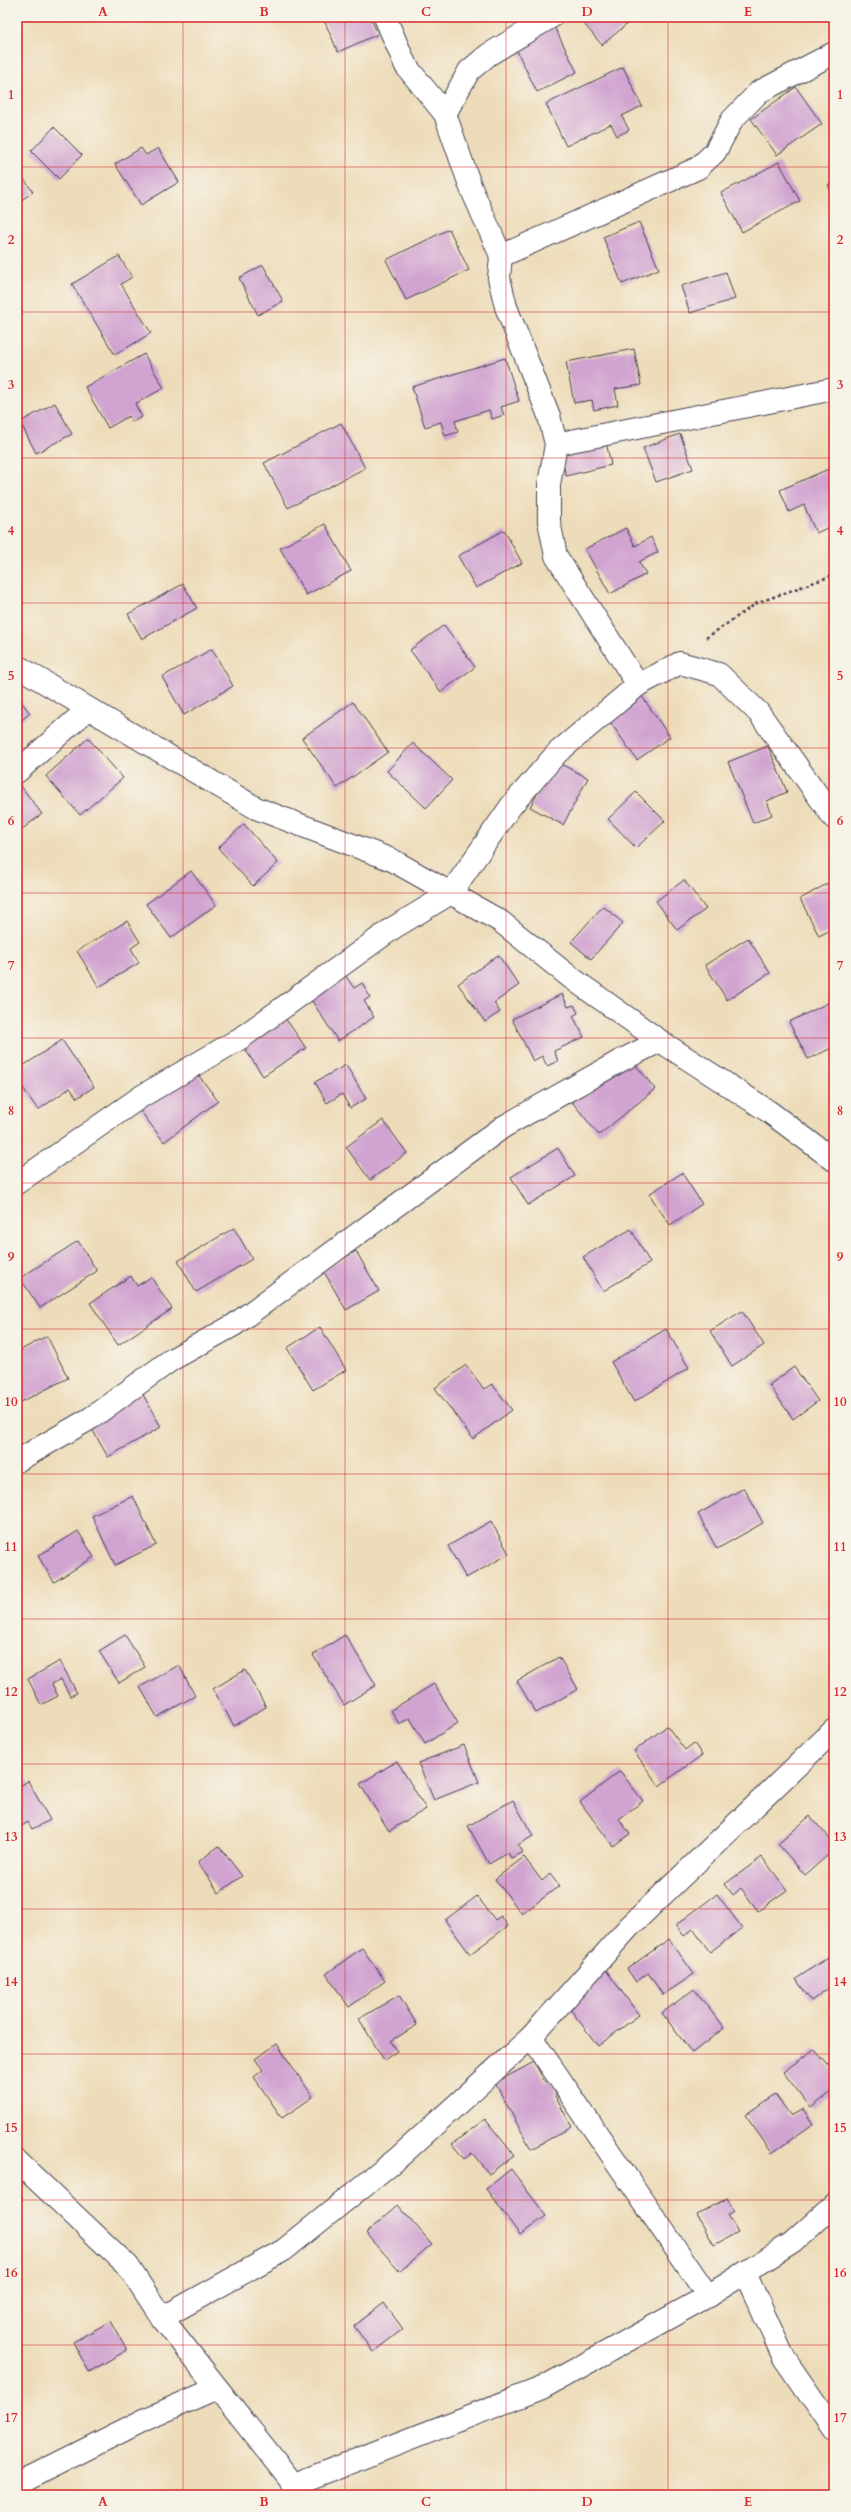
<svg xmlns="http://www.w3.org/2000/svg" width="851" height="2512" viewBox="0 0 851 2512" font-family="Cardo,serif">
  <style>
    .building { fill: #d0a3d0 }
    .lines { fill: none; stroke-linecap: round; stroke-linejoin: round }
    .street-casing { stroke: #403e4e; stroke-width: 24 }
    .path { stroke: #403e4e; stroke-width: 2.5; stroke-dasharray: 3 3; stroke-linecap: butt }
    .street { stroke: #fff; stroke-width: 22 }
    .grid { fill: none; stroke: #d62828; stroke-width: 1; stroke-opacity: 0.55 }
    .neatline { fill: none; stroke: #d62828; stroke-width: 1.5 }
    .grid-label { font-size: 13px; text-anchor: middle; font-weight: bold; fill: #d62828 }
  </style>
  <rect width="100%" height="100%" fill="#f7f3e8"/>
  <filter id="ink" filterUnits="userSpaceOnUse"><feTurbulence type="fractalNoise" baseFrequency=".025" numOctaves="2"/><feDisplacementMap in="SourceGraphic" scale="8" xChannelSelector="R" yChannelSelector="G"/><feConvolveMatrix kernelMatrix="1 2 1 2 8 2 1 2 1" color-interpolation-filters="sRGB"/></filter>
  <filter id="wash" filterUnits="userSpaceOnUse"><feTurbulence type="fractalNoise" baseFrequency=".012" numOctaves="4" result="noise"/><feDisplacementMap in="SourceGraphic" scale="16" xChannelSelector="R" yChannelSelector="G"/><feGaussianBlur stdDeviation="0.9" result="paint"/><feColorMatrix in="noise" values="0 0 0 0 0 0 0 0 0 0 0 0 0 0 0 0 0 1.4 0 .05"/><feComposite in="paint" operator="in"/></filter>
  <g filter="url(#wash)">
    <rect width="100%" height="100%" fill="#eddcb9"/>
    <g id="blocks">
      <g class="building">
        <path d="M329 17H370L378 34 338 52 324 20Z"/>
        <path d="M578 17H632L634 18 602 45Z"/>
        <path d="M554 26 577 72 537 92 514 45Z"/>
        <path d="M623 67 642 106 622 116 629 130 617 136 611 124 566 146 546 104Z"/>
        <path d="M796 87 822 124 777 155 751 119Z"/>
        <path d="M54 127 82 155 59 179 31 151Z"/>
        <path d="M141 148 146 155 158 148 179 182 141 205 115 164Z"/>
        <path d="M779 162 800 201 742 232 721 193Z"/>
        <path d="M17 169 33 192 17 203Z"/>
        <path d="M834 182V197L828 185Z"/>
        <path d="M639 222 659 269 622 284 603 237Z"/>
        <path d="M449 229 469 270 406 300 386 260Z"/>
        <path d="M119 256 132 277 121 284 151 333 115 355 72 284Z"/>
        <path d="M263 265 283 301 258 315 239 278Z"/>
        <path d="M726 272 735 299 690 313 681 286Z"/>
        <path d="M634 349 641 385 615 389 618 405 594 410 592 400 574 403 566 362Z"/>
        <path d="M144 354 164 388 135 404 142 417 132 422 129 416 108 428 85 387Z"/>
        <path d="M505 358 519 401 501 407 504 415 492 419 489 410 455 421 458 432 445 436 441 422 425 427 412 387Z"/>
        <path d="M55 403 72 434 36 453 20 422Z"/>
        <path d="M341 423 365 468 288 508 264 463Z"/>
        <path d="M603 428 611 465 566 476 557 439Z"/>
        <path d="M680 434 693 469 656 482 643 448Z"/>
        <path d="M831 468 834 476V525L816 533 804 505 789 512 780 490Z"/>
        <path d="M325 524 351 571 306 595 280 548Z"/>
        <path d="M626 528 635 546 651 537 658 552 639 562 646 574 610 594 585 549Z"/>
        <path d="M504 530 522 563 476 588 458 556Z"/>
        <path d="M183 584 197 608 142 639 128 614Z"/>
        <path d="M444 625 475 667 441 692 410 650Z"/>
        <path d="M212 649 233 686 184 715 162 677Z"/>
        <path d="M641 695 670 737 637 760 608 719Z"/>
        <path d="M17 696 30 713 17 724Z"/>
        <path d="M353 702 388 752 337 788 302 738Z"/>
        <path d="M88 738 123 778 80 815 46 776Z"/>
        <path d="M413 743 452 780 426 808 387 771Z"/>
        <path d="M768 746 787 792 767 801 772 815 753 823 728 762Z"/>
        <path d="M555 761 588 778 563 825 530 807Z"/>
        <path d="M17 781 42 814 17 833Z"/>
        <path d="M636 792 665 821 636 848 608 819Z"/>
        <path d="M244 824 278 863 253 886 218 848Z"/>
        <path d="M191 871 216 905 171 938 146 904Z"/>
        <path d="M684 880 706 909 677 930 656 901Z"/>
        <path d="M834 880V928L819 936 800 899Z"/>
        <path d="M603 906 623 923 591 959 571 942Z"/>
        <path d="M127 921 140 942 131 948 139 963 99 987 77 951Z"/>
        <path d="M748 938 770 973 727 1000 705 965Z"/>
        <path d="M498 955 519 985 494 1003 500 1012 485 1022 458 984Z"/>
        <path d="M345 975 354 988 362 983 370 997 364 1001 374 1017 338 1041 310 998Z"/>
        <path d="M562 994 568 1007 574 1005 578 1013 573 1016 584 1037 554 1051 558 1061 547 1066 542 1056 533 1061 512 1019Z"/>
        <path d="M834 1000V1047L808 1059 789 1022Z"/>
        <path d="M283 1015 306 1048 263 1076 241 1043Z"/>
        <path d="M62 1040 94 1087 77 1098 70 1088 38 1110 17 1079V1070Z"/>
        <path d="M624 1050 655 1089 599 1135 568 1097Z"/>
        <path d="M190 1064 218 1101 164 1142 136 1105Z"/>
        <path d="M346 1065 366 1099 350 1108 342 1094 327 1103 315 1082Z"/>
        <path d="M383 1120 407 1153 370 1180 346 1147Z"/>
        <path d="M558 1148 575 1176 528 1205 511 1177Z"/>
        <path d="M682 1173 702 1204 670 1225 649 1194Z"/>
        <path d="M234 1228 252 1259 196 1292 178 1261Z"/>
        <path d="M631 1229 650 1263 603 1291 583 1257Z"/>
        <path d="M78 1241 97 1271 40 1308 20 1278Z"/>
        <path d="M356 1251 379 1291 346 1310 323 1270Z"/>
        <path d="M131 1276 137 1286 151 1277 172 1309 118 1345 90 1303Z"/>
        <path d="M742 1311 764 1345 732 1366 710 1331Z"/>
        <path d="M320 1327 346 1370 313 1390 287 1348Z"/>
        <path d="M666 1329 689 1368 634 1402 611 1362Z"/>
        <path d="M47 1336 68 1378 19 1403 17 1398V1352Z"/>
        <path d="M466 1365 484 1389 492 1384 512 1410 473 1439 435 1388Z"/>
        <path d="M794 1367 818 1401 793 1419 769 1385Z"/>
        <path d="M141 1391 161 1427 108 1457 88 1422Z"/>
        <path d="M744 1488 763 1523 717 1549 698 1514Z"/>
        <path d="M133 1496 156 1545 115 1565 92 1516Z"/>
        <path d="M491 1521 509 1554 466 1578 448 1546Z"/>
        <path d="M78 1531 94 1557 54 1582 38 1556Z"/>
        <path d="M125 1635 145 1667 119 1683 99 1651Z"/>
        <path d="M345 1635 376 1685 344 1705 313 1655Z"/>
        <path d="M559 1657 578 1689 536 1713 517 1681Z"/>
        <path d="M60 1661 77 1693 70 1696 61 1679 52 1684 58 1696 41 1705 28 1679Z"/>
        <path d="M179 1665 195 1696 157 1717 140 1687Z"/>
        <path d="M245 1670 266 1707 234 1726 213 1689Z"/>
        <path d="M434 1684 458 1723 425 1744 410 1718 399 1724 391 1710Z"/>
        <path d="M667 1726 685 1750 694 1743 702 1755 659 1786 634 1751Z"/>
        <path d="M464 1745 479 1782 434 1800 418 1763Z"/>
        <path d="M397 1761 426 1809 389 1831 360 1784Z"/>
        <path d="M620 1771 643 1801 619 1819 630 1834 613 1846 580 1802Z"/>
        <path d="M28 1781 50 1820 32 1829 28 1822 17 1829V1788Z"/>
        <path d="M513 1800 533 1836 518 1845 523 1852 511 1858 508 1853 489 1864 468 1826Z"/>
        <path d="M810 1816 834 1844V1850L805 1875 778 1844Z"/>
        <path d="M219 1846 242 1876 219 1893 198 1862Z"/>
        <path d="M524 1857 542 1881 550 1874 559 1886 522 1914 495 1879Z"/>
        <path d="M762 1857 787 1890 758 1911 741 1888 733 1895 725 1884Z"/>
        <path d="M717 1894 742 1928 710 1952 693 1929 684 1936 676 1925Z"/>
        <path d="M477 1896 495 1920 501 1916 508 1926 470 1954 445 1920Z"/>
        <path d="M669 1939 694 1974 663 1995 648 1973 636 1982 627 1969Z"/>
        <path d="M362 1948 385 1981 349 2007 326 1974Z"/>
        <path d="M830 1956 834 1962V1984L811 2001 796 1979Z"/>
        <path d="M603 1966 639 2015 598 2046 561 1997Z"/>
        <path d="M694 1989 724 2028 692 2053 662 2013Z"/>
        <path d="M399 1995 417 2025 391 2041 397 2051 384 2060 359 2019Z"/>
        <path d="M277 2044 313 2097 282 2118 254 2077 263 2070 255 2059Z"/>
        <path d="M814 2049 834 2072V2090L811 2108 783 2072Z"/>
        <path d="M534 2062 545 2082 550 2080 557 2095 555 2096 572 2127 531 2149 495 2083Z"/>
        <path d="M775 2094 791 2116 803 2109 813 2124 772 2153 745 2115Z"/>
        <path d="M485 2119 514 2155 489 2174 472 2153 464 2159 452 2144Z"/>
        <path d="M511 2169 546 2216 520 2235 486 2189Z"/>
        <path d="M727 2198 734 2211 728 2215 738 2232 714 2245 697 2215Z"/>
        <path d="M398 2205 432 2244 400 2271 366 2233Z"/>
        <path d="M384 2303 403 2329 373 2352 354 2326Z"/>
        <path d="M111 2321 127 2350 89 2372 73 2342Z"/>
      </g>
    </g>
  </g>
  <g filter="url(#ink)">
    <use href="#blocks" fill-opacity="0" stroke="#403e4e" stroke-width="1"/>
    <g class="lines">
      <defs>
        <g id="street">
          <path d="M385 17 406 66 445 114 471 188 501 256"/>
          <path d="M445 114 469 71 488 55 551 17"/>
          <path d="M556 444 834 389"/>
          <path d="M17 666 256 808 392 860 500 921 570 977 660 1041 768 1111 834 1160"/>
          <path d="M638 685 680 663 719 674 759 713 834 818"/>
          <path d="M17 772 88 709"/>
          <path d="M17 1183 142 1096 241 1038 393 928 451 893 511 806 557 753 638 685 556 556 549 521V485L556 444 549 416 506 307 499 278 501 256 698 168 715 152 732 120 759 92 834 53"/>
          <path d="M17 1461 91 1418 171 1360 234 1325 503 1127 620 1061 660 1041"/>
          <path d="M531 2037 708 2296"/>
          <path d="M17 2161 128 2266 162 2318 302 2495"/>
          <path d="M745 2273 784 2358 834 2430"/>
          <path d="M162 2318 284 2250 399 2157 531 2037 629 1927 834 1730"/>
          <path d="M17 2484 144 2420 217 2388"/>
          <path d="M292 2485 542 2388 708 2296 792 2243 834 2205"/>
        </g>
      </defs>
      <use href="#street" class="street-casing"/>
      <path class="path" d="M706 638 757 603 834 575"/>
      <use href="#street" class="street"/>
    </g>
  </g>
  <path class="grid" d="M183 17V2495M345 17V2495M506 17V2495M668 17V2495M17 167H834M17 312H834M17 458H834M17 603H834M17 748H834M17 893H834M17 1038H834M17 1183H834M17 1329H834M17 1474H834M17 1619H834M17 1764H834M17 1909H834M17 2054H834M17 2200H834M17 2345H834"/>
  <rect width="851" height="2512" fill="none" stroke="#f7f3e8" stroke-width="44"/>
  <rect x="22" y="22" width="807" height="2468" class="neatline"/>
  <g class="grid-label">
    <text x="103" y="16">A</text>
    <text x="264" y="16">B</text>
    <text x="426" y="16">C</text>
    <text x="587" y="16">D</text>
    <text x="748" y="16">E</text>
    <text x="11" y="99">1</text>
    <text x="840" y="99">1</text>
    <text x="11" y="244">2</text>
    <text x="840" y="244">2</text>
    <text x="11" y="389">3</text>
    <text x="840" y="389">3</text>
    <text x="11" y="535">4</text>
    <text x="840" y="535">4</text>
    <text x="11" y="680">5</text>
    <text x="840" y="680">5</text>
    <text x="11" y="825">6</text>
    <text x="840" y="825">6</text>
    <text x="11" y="970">7</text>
    <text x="840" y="970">7</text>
    <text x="11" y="1115">8</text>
    <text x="840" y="1115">8</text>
    <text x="11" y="1261">9</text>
    <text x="840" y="1261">9</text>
    <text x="11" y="1406">10</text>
    <text x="840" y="1406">10</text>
    <text x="11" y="1551">11</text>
    <text x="840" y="1551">11</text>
    <text x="11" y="1696">12</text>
    <text x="840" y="1696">12</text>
    <text x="11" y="1841">13</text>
    <text x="840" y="1841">13</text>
    <text x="11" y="1986">14</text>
    <text x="840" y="1986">14</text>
    <text x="11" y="2132">15</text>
    <text x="840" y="2132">15</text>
    <text x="11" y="2277">16</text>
    <text x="840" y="2277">16</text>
    <text x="11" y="2422">17</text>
    <text x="840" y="2422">17</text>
    <text x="103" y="2506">A</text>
    <text x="264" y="2506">B</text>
    <text x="426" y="2506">C</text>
    <text x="587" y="2506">D</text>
    <text x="748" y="2506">E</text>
  </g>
</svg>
